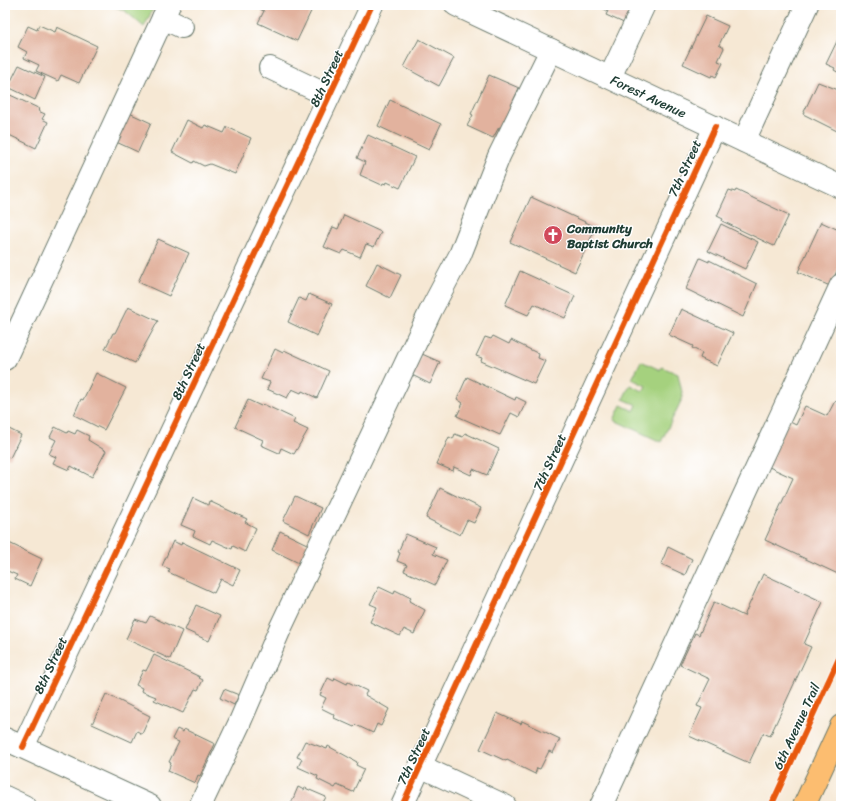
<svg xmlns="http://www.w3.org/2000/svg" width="846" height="811" viewBox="0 0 846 811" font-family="Sriracha,sans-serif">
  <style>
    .green { fill: #a5d17e; stroke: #628759 }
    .building { fill: #e2b29e }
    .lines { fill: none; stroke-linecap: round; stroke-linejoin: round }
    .minor-casing { stroke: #6a796c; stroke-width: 24 }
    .major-casing { stroke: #6a796c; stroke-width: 24 }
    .minor { stroke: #fff; stroke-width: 22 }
    .major { stroke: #fcbd6f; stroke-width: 22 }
    .cycleway-casing { stroke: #fff; stroke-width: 8 }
    .cycleway { stroke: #e8590c; stroke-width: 6 }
    .labels { text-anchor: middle; stroke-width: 3; stroke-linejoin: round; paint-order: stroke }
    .street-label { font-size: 13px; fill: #1f3d34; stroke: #fff }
    .poi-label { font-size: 13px; font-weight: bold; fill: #1f3d34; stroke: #fff; text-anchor: start }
  </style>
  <rect width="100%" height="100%" fill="#fff"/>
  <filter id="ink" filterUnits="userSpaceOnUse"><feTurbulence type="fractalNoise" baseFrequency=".025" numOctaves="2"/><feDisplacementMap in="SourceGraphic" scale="8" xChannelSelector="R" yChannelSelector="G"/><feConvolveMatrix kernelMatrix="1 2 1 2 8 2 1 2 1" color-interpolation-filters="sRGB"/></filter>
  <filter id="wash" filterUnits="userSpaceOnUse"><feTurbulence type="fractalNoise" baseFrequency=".012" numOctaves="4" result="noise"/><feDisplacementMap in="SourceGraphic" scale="16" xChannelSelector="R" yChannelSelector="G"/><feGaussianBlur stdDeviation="0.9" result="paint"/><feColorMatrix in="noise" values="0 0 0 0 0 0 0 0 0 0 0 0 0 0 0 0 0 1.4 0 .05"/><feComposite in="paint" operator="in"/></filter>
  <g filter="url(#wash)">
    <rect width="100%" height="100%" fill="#f6e8d4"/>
    <g class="green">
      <path d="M110 5H155L144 27 124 10Z"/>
      <path d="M641 361 660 370 662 367 678 374 683 397 661 442 614 420 621 405 634 411 637 405 623 399 630 385 643 391 646 386 632 379Z"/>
    </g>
    <g id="blocks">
      <g class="building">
        <path d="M257 5H314L297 41 258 23 264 11 256 7Z"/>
        <path d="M596 5H636L626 24 606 15 608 11Z"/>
        <path d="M744 5H754L752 8Z"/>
        <path d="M706 16 728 26 719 45 724 48 718 61 723 63 716 77 712 75 711 77 683 64Z"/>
        <path d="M39 25 55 32 57 27 97 46 79 83 61 75 58 81 36 71 39 65 24 58 27 52 18 47 28 26 37 30Z"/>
        <path d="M840 35 841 36V74L834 70 835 68 826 64Z"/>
        <path d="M419 39 454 58 439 86 404 67Z"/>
        <path d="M19 65 45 77 35 100 8 87Z"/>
        <path d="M489 75 519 88 501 128 499 127 493 138 467 126 473 115 471 114Z"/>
        <path d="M818 82 841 91V133L803 114Z"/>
        <path d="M6 93 40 109 38 111 45 114 42 119 48 122 36 148 5 133Z"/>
        <path d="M390 100 441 124 429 150 378 126Z"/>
        <path d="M127 112 151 123 138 152 114 141Z"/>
        <path d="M187 120 203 128 205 125 224 133 227 127 251 138 235 174 210 164 204 166 194 161 193 163 172 152Z"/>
        <path d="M368 135 415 157 400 188 387 182 386 184 383 183 382 185 360 175 365 162 357 158Z"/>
        <path d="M729 190 735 192 736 190 789 215 774 246 722 221 723 219 717 216Z"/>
        <path d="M531 197 596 227 575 272 510 242Z"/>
        <path d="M344 215 381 232 374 247 366 244 360 257 344 250 341 254 324 247 333 227 338 229Z"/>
        <path d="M821 222 841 231V262L830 286 798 272Z"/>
        <path d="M721 224 758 242 745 269 708 251Z"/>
        <path d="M158 239 189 253 169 296 138 282Z"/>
        <path d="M700 258 709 262V260L757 284 743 317 686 289Z"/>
        <path d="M377 263 401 275 390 298 366 286Z"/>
        <path d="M520 271 575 296 565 318 534 304 528 315 505 305Z"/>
        <path d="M309 294 332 304 317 336 288 322 299 298 306 301Z"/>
        <path d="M128 307 158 321 135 363 105 349 113 333H115Z"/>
        <path d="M681 309 733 333 717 366 700 358 702 353 692 348 693 346 669 335Z"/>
        <path d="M493 336 509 344 511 340 539 354 538 358 545 361 534 384 481 361 482 358 476 356 485 337 491 339Z"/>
        <path d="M275 349 283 353 284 350 329 371 317 398 302 391 301 393 292 389 287 398 267 389 270 382 261 379Z"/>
        <path d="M422 354 440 362 430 384 412 375Z"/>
        <path d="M96 373 126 388 104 430 74 415 81 399 83 400Z"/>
        <path d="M467 377 515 400 516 397 526 402 519 417 511 413 500 435 457 416 463 403 457 399Z"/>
        <path d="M248 400 261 406 263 404 295 419 293 423 308 430 294 454 281 448 279 453 261 445 263 440 235 427Z"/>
        <path d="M835 401 841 404V567L838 574 765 540 793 478 767 466 788 421 796 425 805 406 827 416Z"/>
        <path d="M5 427 21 435 10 458 5 456Z"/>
        <path d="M55 427 67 433 68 431 75 434 77 430 89 436 88 440 106 451 92 477 71 466 69 470 53 463 56 457 49 454 56 440 50 437Z"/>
        <path d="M465 433 499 449 487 475 473 469 471 475 454 467 453 471 437 464 449 437 453 439 455 434 463 437Z"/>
        <path d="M440 488 481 508 474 523 467 520 460 535 426 518Z"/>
        <path d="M295 496 321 508 309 534 283 521Z"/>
        <path d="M193 498 208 505 209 501 247 519 245 522 256 528 245 552 233 546 232 549 212 540 210 544 193 536 195 531 181 525Z"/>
        <path d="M280 531 309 545 301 564 272 550Z"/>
        <path d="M406 534 436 547 433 554 447 560 435 585 404 571 407 565 397 561 400 553 398 552Z"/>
        <path d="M5 541 42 559 30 586 15 579 17 575 5 570Z"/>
        <path d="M173 541 181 545 182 542 240 570 233 585 221 579 214 593 168 572 170 569 162 566Z"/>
        <path d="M668 547 692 559 685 575 661 564Z"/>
        <path d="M763 574 823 602 804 644 811 647 770 736 763 733 749 763 689 736 702 708 697 706 710 679 680 665 695 633 699 635 714 602 744 616Z"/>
        <path d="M379 587 394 594 395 590 411 598 409 601 425 610 414 634 404 629 400 636 370 622 377 607 370 604Z"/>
        <path d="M196 605 220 616 209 641 185 630Z"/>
        <path d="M150 616 182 631 170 659 126 639 135 619 146 623Z"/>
        <path d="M154 655 200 677 199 678 203 680 198 690 195 689 183 713 154 700 156 697 141 691 142 688 136 685 143 670 146 671Z"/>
        <path d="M328 678 334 681 335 678 347 684 348 682 367 691 365 695 389 709 381 726 377 724 373 733 356 725 354 727 334 718 335 715 321 708 326 698 320 695Z"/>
        <path d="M224 689 239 695 234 705 220 698Z"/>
        <path d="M106 694 150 716 142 734 137 731 132 742 92 724Z"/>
        <path d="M497 713 521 724 522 721 560 739 553 753 549 751 540 769 537 768 535 774 507 760 506 761 480 749Z"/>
        <path d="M177 729 183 732 184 729 215 744 200 776 198 775 195 783 168 771 171 763 169 762 179 742 172 739Z"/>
        <path d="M305 741 327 749 328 746 357 762 356 765 364 769 353 792 337 785 335 788 317 779 318 776 298 767 302 759 297 757Z"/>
        <path d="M298 787 304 790 305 788 326 797 321 806H290Z"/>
      </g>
    </g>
  </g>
  <g filter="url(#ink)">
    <use href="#blocks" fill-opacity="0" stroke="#6a796c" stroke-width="1"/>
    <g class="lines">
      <defs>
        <g id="minor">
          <path id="s1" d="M456 5 841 187"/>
          <path d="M163 18 182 27"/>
          <path d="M270 68 329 96"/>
          <path d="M610 77 644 5"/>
          <path d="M744 141 807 5"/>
          <path d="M5 359 169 5"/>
          <path d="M5 739 150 806"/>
          <path d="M23 747 372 5"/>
          <path d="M420 766 505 806"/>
          <path d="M5 797 24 806"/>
          <path d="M200 806 239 724 280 629 431 310 460 255 499 156 551 50"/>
          <path d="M402 806 715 127"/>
          <path d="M601 806 841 285"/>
        </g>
        <path id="major" d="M804 806 841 726"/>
      </defs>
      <use href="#minor" class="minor-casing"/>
      <use href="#major" class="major-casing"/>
      <use href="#minor" class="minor"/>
      <use href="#major" class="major"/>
      <defs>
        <g id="cycleway">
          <path d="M23 747 372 5"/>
          <path d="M402 806 715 127"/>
          <path d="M771 806 841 654"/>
        </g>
      </defs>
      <use href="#cycleway" class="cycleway-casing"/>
      <use href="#cycleway" class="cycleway"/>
    </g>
  </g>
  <defs>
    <symbol id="church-disc" viewBox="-11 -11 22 22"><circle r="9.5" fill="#d1495b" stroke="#fff"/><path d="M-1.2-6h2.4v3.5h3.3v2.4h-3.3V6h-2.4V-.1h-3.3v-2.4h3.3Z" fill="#fff"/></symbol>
  </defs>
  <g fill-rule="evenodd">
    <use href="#church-disc" x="542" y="224" width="22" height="22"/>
  </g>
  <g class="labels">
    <g class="street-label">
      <text transform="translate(326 78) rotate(-65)" y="5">8th Street</text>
      <text dy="5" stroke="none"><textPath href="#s1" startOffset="213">Forest Avenue</textPath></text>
      <text transform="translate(684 168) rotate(-65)" y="5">7th Street</text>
      <text transform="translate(188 371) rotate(-65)" y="5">8th Street</text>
      <text transform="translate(549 462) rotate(-65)" y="5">7th Street</text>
      <text transform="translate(50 665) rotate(-65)" y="5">8th Street</text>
      <text transform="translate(796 726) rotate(-65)" y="5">6th Avenue Trail</text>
      <text transform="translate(413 756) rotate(-65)" y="5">7th Street</text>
    </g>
    <g class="poi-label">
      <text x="567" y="233">Community<tspan x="567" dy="15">Baptist Church</tspan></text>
    </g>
  </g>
  <rect width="846" height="811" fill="none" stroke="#fff" stroke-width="20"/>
</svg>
